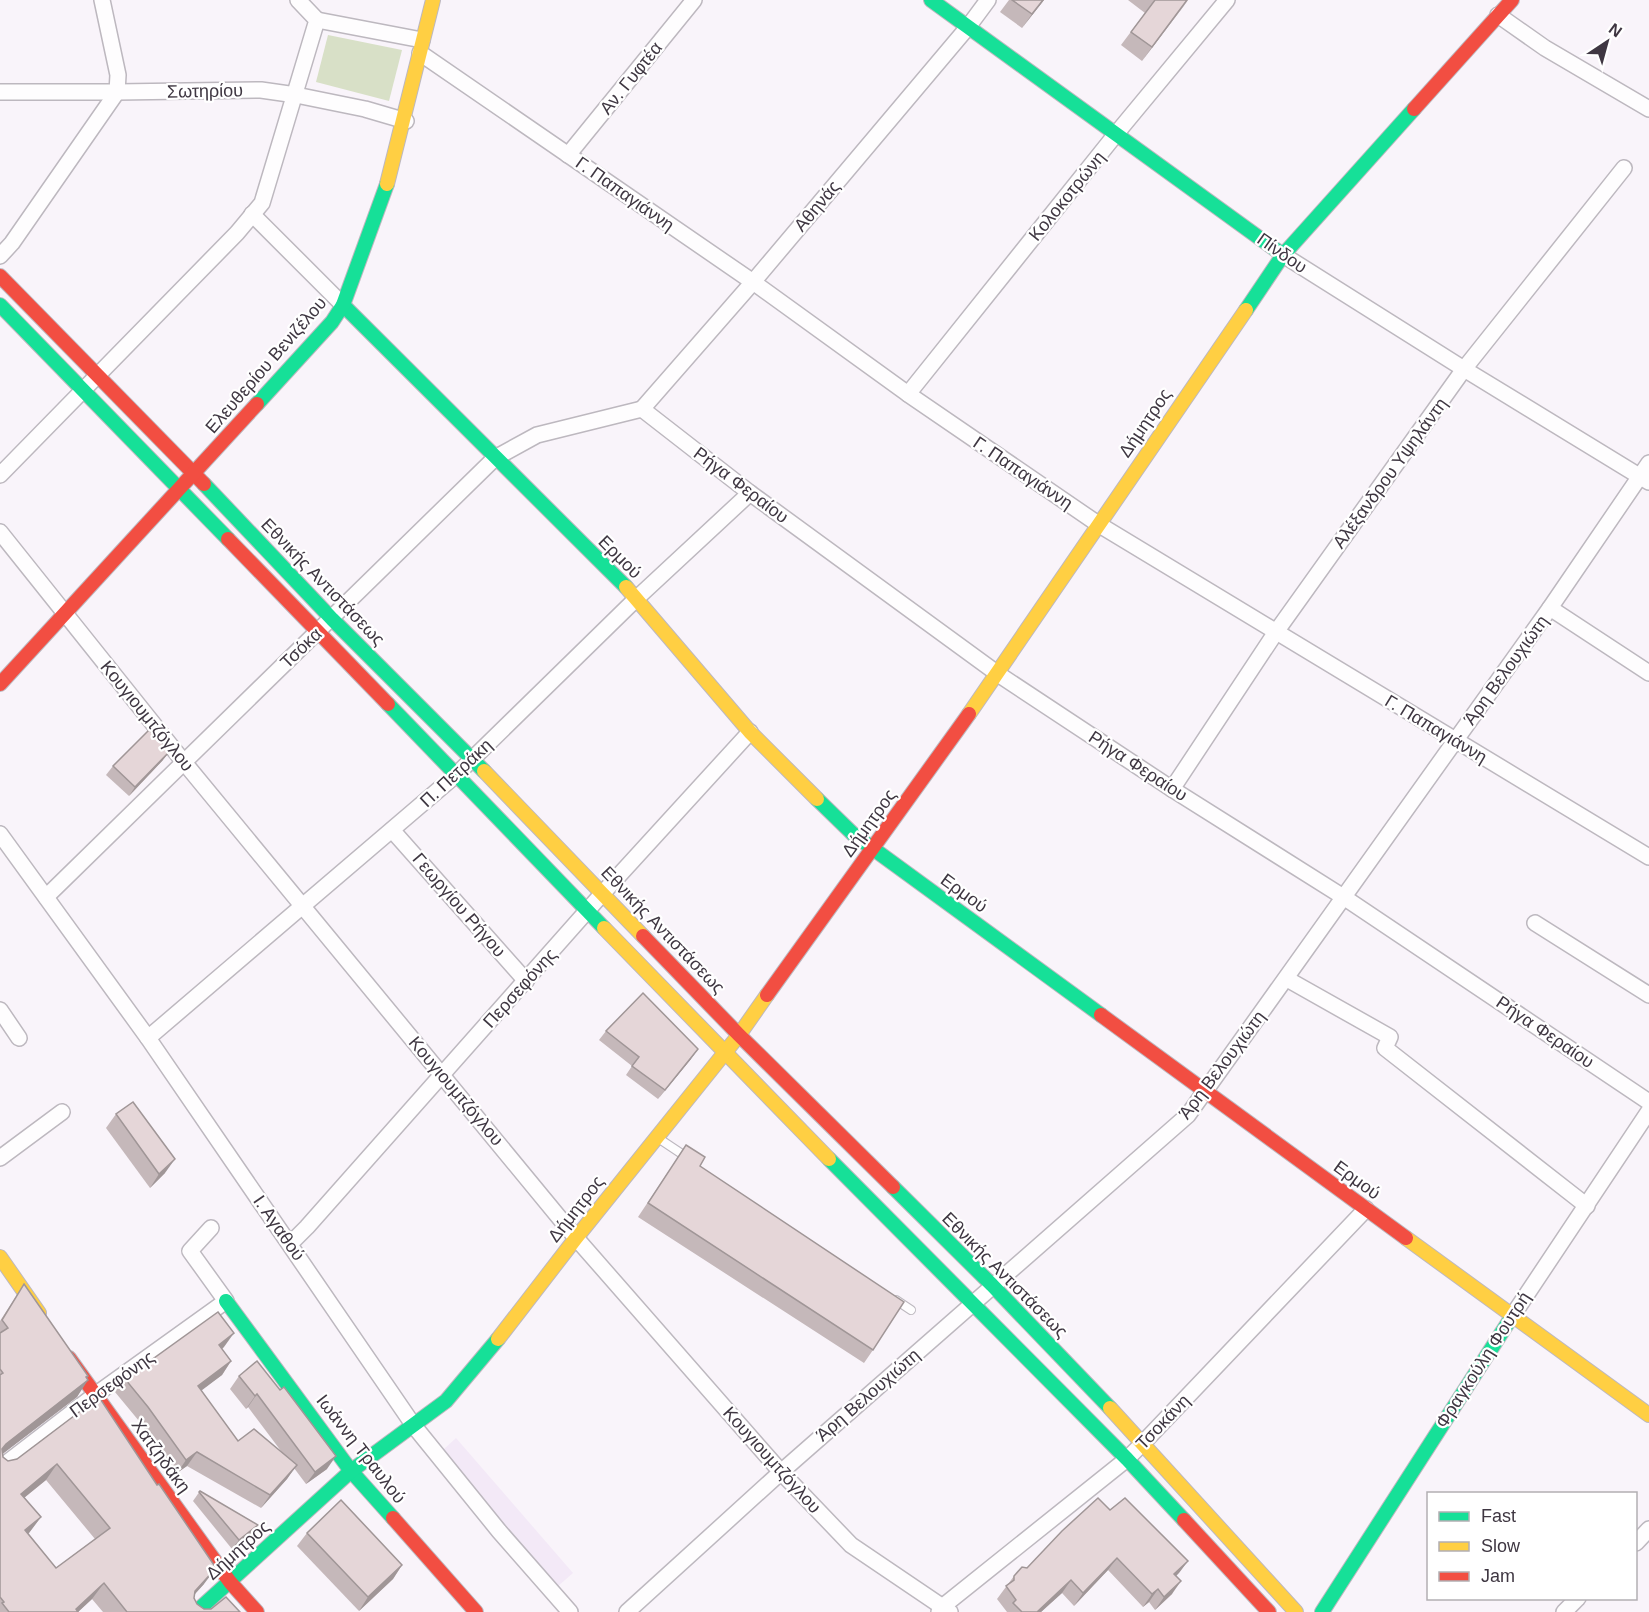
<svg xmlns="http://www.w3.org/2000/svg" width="1649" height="1612" viewBox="0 0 1649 1612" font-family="Arial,sans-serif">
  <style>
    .built { fill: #f3e9f7 }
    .green { fill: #d8e0c7 }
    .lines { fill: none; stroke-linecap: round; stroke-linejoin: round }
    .lane-casing { stroke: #bdb8bf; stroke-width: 10 }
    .street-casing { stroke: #bdb8bf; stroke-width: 18 }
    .fast-casing { stroke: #bdb8bf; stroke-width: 16 }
    .slow-casing { stroke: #bdb8bf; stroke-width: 16 }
    .jam-casing { stroke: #bdb8bf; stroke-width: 16 }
    .lane { stroke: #fefdfe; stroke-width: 8 }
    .street { stroke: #fefdfe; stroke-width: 15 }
    .fast { stroke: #16e098; stroke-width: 14 }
    .slow { stroke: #ffcf43; stroke-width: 14 }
    .jam { stroke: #f24e42; stroke-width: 14 }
    .wall { fill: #c5b8ba; fill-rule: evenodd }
    .shaded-wall { fill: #a09697 }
    .building { fill: #e5d6d8; stroke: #a09697; stroke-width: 1.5; fill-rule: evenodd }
    .labels { text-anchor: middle; stroke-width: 4.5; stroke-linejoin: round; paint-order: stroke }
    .street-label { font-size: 18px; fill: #3f3742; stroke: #fff }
  </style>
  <rect width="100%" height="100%" fill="#f9f4fa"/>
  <path class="built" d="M456 1438 573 1573 549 1594 432 1460Z"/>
  <path class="green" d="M328 35 402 50 389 101 316 82Z"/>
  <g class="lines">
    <defs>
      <g id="lane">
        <path d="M658 1138 688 1158"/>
        <path d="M896 1300 911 1310"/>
      </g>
      <g id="street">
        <path d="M1498 15 1545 48 1649 109"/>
        <path d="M317 20 422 40"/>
        <path d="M420 53 753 282 908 394 1098 524 1649 857"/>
        <path d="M0 92H117L261 90 296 95 365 109 406 121"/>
        <path d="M568 155 694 0"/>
        <path d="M252 214 343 305"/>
        <path d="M1283 255 1464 369 1649 482"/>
        <path d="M0 256 12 243 117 92 118 75 102 0"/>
        <path d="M908 394 1116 134 1227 0"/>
        <path d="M642 409 750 493 998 674 1172 789 1345 898 1649 1102"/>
        <path d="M642 409 753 282 968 27 988 0"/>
        <path d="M0 475 237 233 262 203 317 20 298 0"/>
        <path d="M0 532 183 761 576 1238 781 1472 851 1545 950 1612"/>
        <path d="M1550 608 1649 673"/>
        <path d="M1172 789 1276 632 1464 369 1624 168"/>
        <path d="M392 830 526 981"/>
        <path d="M0 834 148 1038 414 1426 499 1531 570 1612"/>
        <path d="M46 897 495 458 537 435 642 409"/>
        <path d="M1535 923 1649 995"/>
        <path d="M1287 979 1390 1037 1385 1048 1587 1206"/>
        <path d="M0 1010 19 1038"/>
        <path d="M148 1038 457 774 637 598 750 493"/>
        <path d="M0 1158 62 1112"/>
        <path d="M291 1243 307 1227 602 894 750 732"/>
        <path d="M1513 1315 1649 1111"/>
        <path d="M0 1468 95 1395 226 1301 190 1251 211 1228"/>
        <path d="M1636 1543 1649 1529"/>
        <path d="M627 1612 781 1472 1188 1115 1550 608 1649 463"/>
        <path d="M939 1612 942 1607 1127 1459 1143 1443 1366 1209"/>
        <path d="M1564 1612 1578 1598"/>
      </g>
      <g id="fast">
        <path d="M931 0 1283 255"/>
        <path d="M0 305 228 539"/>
        <path d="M343 305 626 587"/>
        <path d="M1246 310 1283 255 1414 109"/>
        <path d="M257 404 332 322 343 305 387 184"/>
        <path d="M204 484 332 619 484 771"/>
        <path d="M388 704 604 928"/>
        <path d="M817 799 853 834 1101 1015"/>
        <path d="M829 1159 1127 1459 1184 1520"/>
        <path d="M893 1187 992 1285 1110 1408"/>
        <path d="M226 1301 351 1471 393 1518"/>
        <path d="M196 1612 351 1471 446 1401 498 1339"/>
        <path d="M1322 1612 1513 1315"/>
      </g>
      <g id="slow">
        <path d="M387 184 433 0"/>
        <path d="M626 587 750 732 817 799"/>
        <path d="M969 714 1246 310"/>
        <path d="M484 771 643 936"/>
        <path d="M604 928 829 1159"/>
        <path d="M1406 1238 1649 1415"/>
        <path d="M0 1257 39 1313"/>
        <path d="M498 1339 576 1238 739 1035 767 995"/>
        <path d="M1110 1408 1296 1612"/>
      </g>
      <g id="jam">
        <path d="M1414 109 1512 0"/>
        <path d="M0 276 204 484"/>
        <path d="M228 539 388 704"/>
        <path d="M0 684 257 404"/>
        <path d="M643 936 739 1035 893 1187"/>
        <path d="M767 995 969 714"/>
        <path d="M1101 1015 1406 1238"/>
        <path d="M69 1358 230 1582 257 1612"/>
        <path d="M393 1518 476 1612"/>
        <path d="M1184 1520 1269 1612"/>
      </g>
    </defs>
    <use href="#lane" class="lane-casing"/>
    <use href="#street" class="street-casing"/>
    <use href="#fast" class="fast-casing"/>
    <use href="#slow" class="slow-casing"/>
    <use href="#jam" class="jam-casing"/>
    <use href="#lane" class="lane"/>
    <use href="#street" class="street"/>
    <use href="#fast" class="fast"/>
    <use href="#slow" class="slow"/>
    <use href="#jam" class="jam"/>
  </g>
  <g class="wall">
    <path d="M1009 0H1044L1022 28 1000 12Z"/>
    <path d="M1128 0H1188L1142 61 1121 45 1145 13Z"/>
    <path d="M163 760 129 796 106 775 113 766Z"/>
    <path d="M606 1031 691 1059 658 1099 626 1075 632 1066 599 1040Z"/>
    <path d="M116 1114 165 1173 150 1188 106 1128Z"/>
    <path d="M686 1145 700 1166 873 1350 864 1363 638 1217Z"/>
    <path d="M24 1284 88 1376 77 1397 3 1453V1457L8 1461 17 1459 99 1397 204 1584 194 1595V1598L197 1604 204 1609 240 1612H103L92 1599 78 1612H0V1321ZM46 1480 95 1539 56 1568 28 1534 41 1517 24 1498Z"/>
    <path d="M224 1347 222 1349 231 1361 222 1375 201 1390 238 1441 284 1455 248 1407 246 1409 230 1389 239 1376 257 1361 327 1469 306 1484 294 1468 287 1479 261 1508 187 1466 177 1473 139 1421 115 1392 125 1379Z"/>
    <path d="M200 1491 258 1525 251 1534 232 1549 193 1501Z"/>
    <path d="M1110 1510 1188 1561 1176 1576 1172 1594 1155 1610 1149 1602 1143 1607 1108 1570 1074 1606 1062 1593 1041 1612H1007L997 1599 1014 1576 1027 1568Z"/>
    <path d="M307 1533 402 1565 393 1579 359 1611 297 1546Z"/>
  </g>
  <g class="shaded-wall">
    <path d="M1043 0H1044L1022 28 1032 14Z"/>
    <path d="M1188 0 1183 7 1142 61 1152 47Z"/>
    <path d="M170 751 163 760 129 796 135 787Z"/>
    <path d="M698 1049 691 1059 658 1099 665 1090Z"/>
    <path d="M175 1159 165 1173 150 1188 159 1174Z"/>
    <path d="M234 1333 224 1347 209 1359 219 1345Z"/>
    <path d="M231 1361 222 1375 189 1400 198 1386Z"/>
    <path d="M88 1376 81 1386 88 1380 77 1397 0 1456V1452L6 1444Z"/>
    <path d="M257 1394 248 1407 246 1409 255 1396Z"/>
    <path d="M197 1452 187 1466 177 1473 186 1460Z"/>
    <path d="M336 1456 327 1469 306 1484 315 1472Z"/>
    <path d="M57 1464 46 1480 9 1510 21 1494Z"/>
    <path d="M297 1465 287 1479 261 1508 270 1495Z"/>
    <path d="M41 1517 29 1533 13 1546 25 1530Z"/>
    <path d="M258 1525 251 1534 232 1549 239 1540Z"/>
    <path d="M1117 1558 1108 1570 1074 1606 1083 1593Z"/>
    <path d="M1188 1561 1179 1573 1165 1587 1174 1574Z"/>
    <path d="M402 1565 393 1579 359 1611 368 1597Z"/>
    <path d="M216 1568 204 1584 183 1607 195 1591Z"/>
    <path d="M1071 1580 1062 1593 1041 1612H1037Z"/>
    <path d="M1181 1581 1172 1594 1155 1610 1164 1597Z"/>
    <path d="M104 1583 92 1599 78 1612 76 1609Z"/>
    <path d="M1158 1589 1149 1602 1143 1607 1152 1594Z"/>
  </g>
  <g class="building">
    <path d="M1012 0H1043L1032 14Z"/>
    <path d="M1155 0H1187L1152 47 1131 32Z"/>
    <path d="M149 730 170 751 135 787 113 766Z"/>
    <path d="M643 993 698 1049 665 1090 632 1066 639 1057 606 1031Z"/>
    <path d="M133 1102 175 1159 159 1174 116 1114Z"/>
    <path d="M686 1145 705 1157 700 1166 904 1302 873 1350 648 1203Z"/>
    <path d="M24 1284 88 1376 86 1377 88 1380 6 1444 2 1449 3 1457 8 1461 17 1459 99 1397 157 1485 159 1484 216 1568 195 1591 194 1598 197 1604 204 1609H211L226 1597 240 1612H127L104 1583 76 1609 78 1612H9L2 1603 4 1602 0 1597V1375L3 1373 0 1369V1333L8 1328 2 1320ZM57 1464 110 1528 56 1568 25 1530 41 1517 21 1494Z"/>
    <path d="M218 1312 234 1333 219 1345 231 1361 198 1386 238 1441 254 1429 297 1465 270 1495 197 1452 186 1460 148 1407 125 1379Z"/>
    <path d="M257 1361 280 1390 284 1387 336 1456 315 1472 257 1394 255 1396 239 1376Z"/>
    <path d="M200 1491 258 1525 239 1540 199 1492Z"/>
    <path d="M1098 1498 1110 1510 1125 1498 1188 1561 1174 1574 1181 1581 1164 1597 1158 1589 1152 1594 1117 1558 1083 1593 1071 1580 1037 1612H1022L1013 1603 1016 1600 1006 1586 1014 1580V1576L1022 1567 1027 1568 1062 1531Z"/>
    <path d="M341 1500 402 1565 368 1597 307 1533Z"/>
  </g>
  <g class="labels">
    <g class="street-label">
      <text transform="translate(631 78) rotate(-51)" y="6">Αν. Γυφτέα</text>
      <text transform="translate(205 91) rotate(-1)" y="6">Σωτηρίου</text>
      <text transform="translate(625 194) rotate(35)" y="6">Γ. Παπαγιάννη</text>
      <text transform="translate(1067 196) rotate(-51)" y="6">Κολοκοτρώνη</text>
      <text transform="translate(817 206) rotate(-50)" y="6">Αθηνάς</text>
      <text transform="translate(1282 253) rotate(35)" y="6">Πίνδου</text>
      <text transform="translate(266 365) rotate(-49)" y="6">Ελευθερίου Βενιζέλου</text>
      <text transform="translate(1145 423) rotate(-56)" y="6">Δήμητρος</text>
      <text transform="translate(1023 473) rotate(34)" y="6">Γ. Παπαγιάννη</text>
      <text transform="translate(1390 473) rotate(-54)" y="6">Αλέξανδρου Υψηλάντη</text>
      <text transform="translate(741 485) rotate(37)" y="6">Ρήγα Φεραίου</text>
      <text transform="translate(620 557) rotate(45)" y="6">Ερμού</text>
      <text transform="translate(323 582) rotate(46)" y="6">Εθνικής Αντιστάσεως</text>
      <text transform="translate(301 648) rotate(-44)" y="6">Τσόκα</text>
      <text transform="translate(1506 670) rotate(-54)" y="6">Άρη Βελουχιώτη</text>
      <text transform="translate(147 716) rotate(51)" y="6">Κουγιουμτζόγλου</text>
      <text transform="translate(1436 729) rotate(31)" y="6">Γ. Παπαγιάννη</text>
      <text transform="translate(1138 766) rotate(33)" y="6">Ρήγα Φεραίου</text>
      <text transform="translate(456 773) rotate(-43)" y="6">Π. Πετράκη</text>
      <text transform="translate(869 823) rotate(-54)" y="6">Δήμητρος</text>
      <text transform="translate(964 893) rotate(36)" y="6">Ερμού</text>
      <text transform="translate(459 905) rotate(49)" y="6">Γεωργίου Ρήγου</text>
      <text transform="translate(663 930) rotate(46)" y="6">Εθνικής Αντιστάσεως</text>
      <text transform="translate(520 988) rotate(-48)" y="6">Περσεφόνης</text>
      <text transform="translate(1545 1032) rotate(34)" y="6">Ρήγα Φεραίου</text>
      <text transform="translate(1222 1065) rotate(-53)" y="6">Άρη Βελουχιώτη</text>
      <text transform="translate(456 1091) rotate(50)" y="6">Κουγιουμτζόγλου</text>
      <text transform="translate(1357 1180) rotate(36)" y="6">Ερμού</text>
      <text transform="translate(576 1209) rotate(-52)" y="6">Δήμητρος</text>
      <text transform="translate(279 1228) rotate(55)" y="6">Ι. Αγαθού</text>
      <text transform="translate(1005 1275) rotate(45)" y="6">Εθνικής Αντιστάσεως</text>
      <text transform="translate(1483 1360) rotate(-57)" y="6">Φραγκούλη Φουτρή</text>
      <text transform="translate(112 1384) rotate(-36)" y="6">Περσεφόνης</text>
      <text transform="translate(868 1395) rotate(-41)" y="6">Άρη Βελουχιώτη</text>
      <text transform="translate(1163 1422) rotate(-46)" y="6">Τσοκάνη</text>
      <text transform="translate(361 1449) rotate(52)" y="6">Ιωάννη Τραυλού</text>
      <text transform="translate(161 1456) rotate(54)" y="6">Χατζηδάκη</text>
      <text transform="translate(772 1460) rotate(48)" y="6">Κουγιουμτζόγλου</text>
      <text transform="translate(238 1550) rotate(-42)" y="6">Δήμητρος</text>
    </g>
  </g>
  <rect x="1427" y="1492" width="210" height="108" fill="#ffffff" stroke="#b2afb3" stroke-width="1.5"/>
  <rect x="1439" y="1512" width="30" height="9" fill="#16e098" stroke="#b2afb3" stroke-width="1.5"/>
  <text x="1481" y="1522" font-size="18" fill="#3f3742">Fast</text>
  <rect x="1439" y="1542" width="30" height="9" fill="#ffcf43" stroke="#b2afb3" stroke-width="1.5"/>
  <text x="1481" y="1552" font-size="18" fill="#3f3742">Slow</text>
  <rect x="1439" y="1572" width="30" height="9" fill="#f24e42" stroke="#b2afb3" stroke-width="1.5"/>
  <text x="1481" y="1582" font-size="18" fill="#3f3742">Jam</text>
  <g transform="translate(1607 42) rotate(36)" stroke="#ffffff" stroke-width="4.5" paint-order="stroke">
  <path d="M0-4.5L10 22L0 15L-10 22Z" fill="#3f3742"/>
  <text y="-9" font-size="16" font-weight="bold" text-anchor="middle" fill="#3f3742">N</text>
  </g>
</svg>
